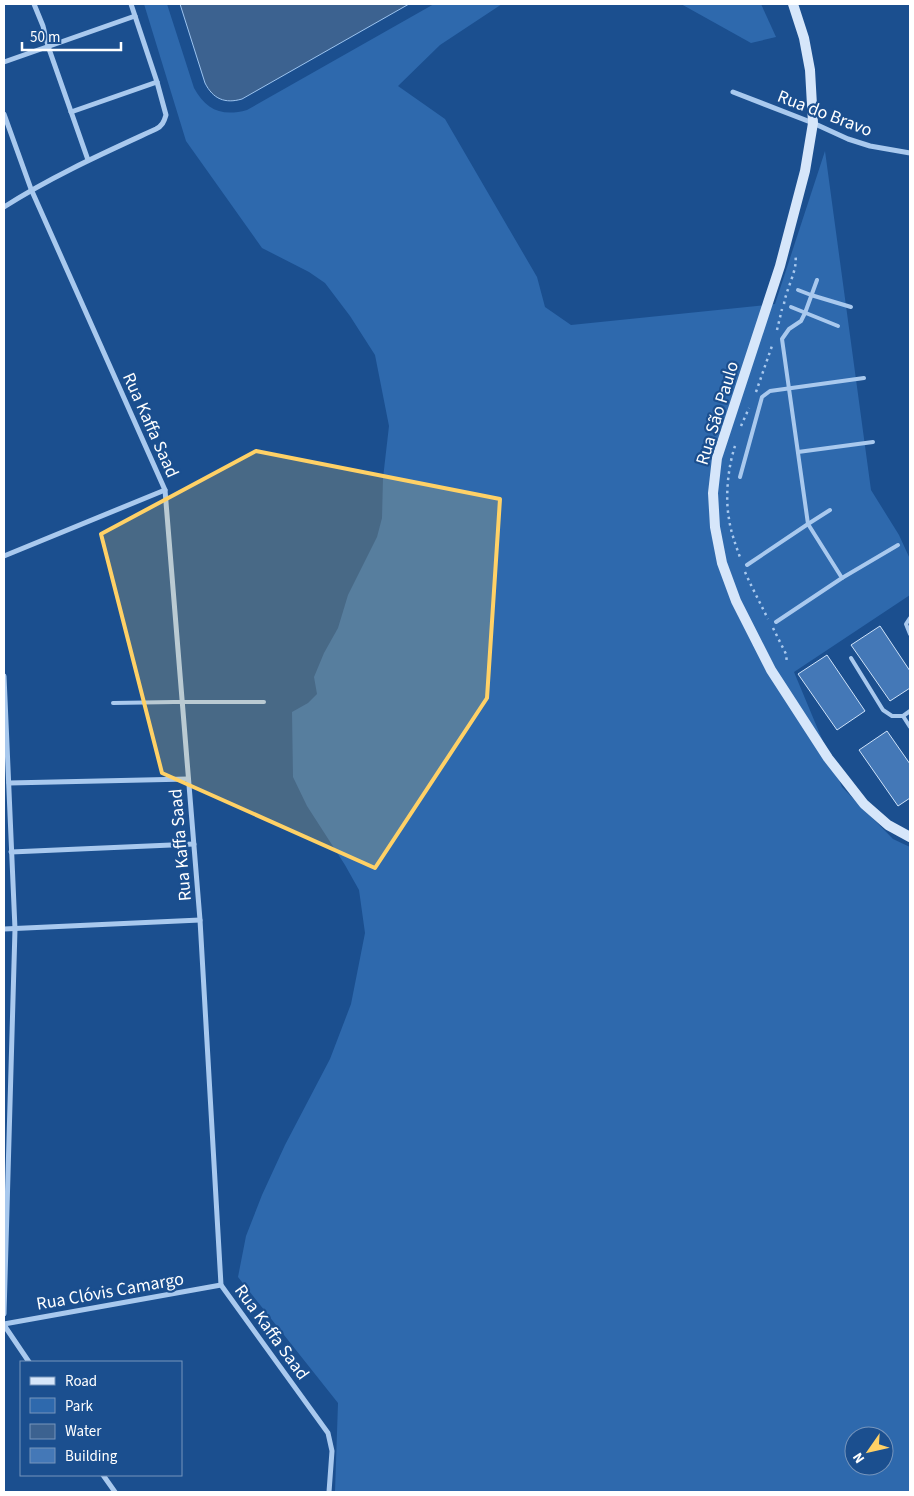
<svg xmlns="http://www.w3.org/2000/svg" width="914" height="1496" viewBox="0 0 914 1496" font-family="'Source Sans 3',sans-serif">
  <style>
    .green { fill: #2e69ad; fill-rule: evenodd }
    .water { fill: #3c6290; stroke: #9cc4f0 }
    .building { fill: #4478b7; stroke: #cfe3fa }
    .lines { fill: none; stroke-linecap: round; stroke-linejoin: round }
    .path { stroke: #a9c9ee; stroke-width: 2.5; stroke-dasharray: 2.5 4; stroke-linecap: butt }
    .lane { stroke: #a9c9ee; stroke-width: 4 }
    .street { stroke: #a9c9ee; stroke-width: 5 }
    .secondary { stroke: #d6e6fa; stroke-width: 10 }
    .marked { fill: #ffd166; fill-opacity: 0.2; stroke: #ffd166; stroke-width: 4; stroke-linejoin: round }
    .labels { text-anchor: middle; stroke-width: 4.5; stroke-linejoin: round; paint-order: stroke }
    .street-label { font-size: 18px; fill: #fff; stroke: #1b4f8f }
  </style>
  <rect width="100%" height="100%" fill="#1b4f8f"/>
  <g class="green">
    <path d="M144 4H167L194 88C206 110 222 117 247 110L434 4H502L440 45 398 86 445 119 537 277 545 307 571 325 775 304 825 151 871 490 899 535 910 559V595L794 672 842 787 893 839 910 847V1492H335L338 1403 238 1277 246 1236 262 1195 285 1145 330 1059 351 1004 365 933 359 890 345 865 307 806 293 777 292 712 308 703 317 694 314 677 324 653 338 628 348 595 377 537 382 518 383 478 389 426 375 355 350 316 325 283 309 272 262 248 186 141ZM854 1436H884V1466H854Z"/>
    <path d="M681 4H761L776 37 751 43Z"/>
  </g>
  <path class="water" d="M180 4H409L242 99C225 104 213 99 205 83Z"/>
  <g class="building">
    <path d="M880 626 910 671V688L890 701 851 645Z"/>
    <path d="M827 655 865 711 837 730 798 674Z"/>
    <path d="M887 731 910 764V798L898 806 859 750Z"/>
  </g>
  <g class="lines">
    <g class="path">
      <path d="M784 304C786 289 799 268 795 254"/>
      <path d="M777 330 782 309"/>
      <path d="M756 392 773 343"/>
      <path d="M741 426 749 408"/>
      <path d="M735 446C728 467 725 497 729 519 731 533 736 546 741 560"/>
      <path d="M745 572 750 583 768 619"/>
      <path d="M773 628 786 654 787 663"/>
    </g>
    <g class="lane">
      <path d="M798 290 811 295 851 307"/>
      <path d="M791 307 838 326"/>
      <path d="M798 452 873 442"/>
      <path d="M740 477 762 397 770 391 864 378"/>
      <path d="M747 565 808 524 782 339 789 329 801 321 805 313 817 280"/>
      <path d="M842 578 898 545"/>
      <path d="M910 618 906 624 910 634"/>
      <path d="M776 622 842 578 808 524 830 510"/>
      <path d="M851 658 883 710 892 716H903L910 727"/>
      <path d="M113 703 174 702H264"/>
      <path d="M903 716 910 711"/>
    </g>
    <g class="street">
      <path d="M34 4 43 26 48 46 88 160"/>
      <path d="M4 62 135 16"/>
      <path d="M733 92 813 123 848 139 870 146 910 153"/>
      <path d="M71 112 157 82"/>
      <path d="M4 114 31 189 165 490 200 920 221 1285 328 1433 332 1451 329 1492"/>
      <path d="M4 207C52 176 104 153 156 129 162 126 164 122 166 115L157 82 131 4"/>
      <path d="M4 556 165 490"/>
      <path d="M4 676 15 929 4 1314"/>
      <path d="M9 783 188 779"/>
      <path d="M11 852 194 844"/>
      <path d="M4 929 200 920"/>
      <path d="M4 1324 221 1285"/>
      <path d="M4 1325 29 1362"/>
      <path d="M103 1475 115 1492"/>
    </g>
    <path class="secondary" d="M793 4 804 38 810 70 813 123 805 171 780 266 717 458 713 493 715 527 722 563 736 601 771 670 828 758 864 804 888 825 910 837"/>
  </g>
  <path class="marked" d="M256 451 500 499 487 698 375 868 162 773 101 534Z"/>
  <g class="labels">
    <g class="street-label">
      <text transform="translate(825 113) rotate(21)" y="6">Rua do Bravo</text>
      <text transform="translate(717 413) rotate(-73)" y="6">Rua São Paulo</text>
      <text transform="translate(151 425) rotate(66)" y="6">Rua Kaffa Saad</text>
      <text transform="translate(180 845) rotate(-95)" y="6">Rua Kaffa Saad</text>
      <text transform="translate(110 1291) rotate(-10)" y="6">Rua Clóvis Camargo</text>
      <text transform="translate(272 1332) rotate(54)" y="6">Rua Kaffa Saad</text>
    </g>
  </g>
  <rect width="914" height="1496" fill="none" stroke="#ffffff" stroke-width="10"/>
  <rect x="20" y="1361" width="162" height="115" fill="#1b4f8f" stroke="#7695bc"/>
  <rect x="30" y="1377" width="25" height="8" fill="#d6e6fa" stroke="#7695bc"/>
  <text x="65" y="1386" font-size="15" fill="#ffffff">Road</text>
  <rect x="30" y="1398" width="25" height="15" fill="#2e69ad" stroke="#7695bc"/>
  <text x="65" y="1411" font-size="15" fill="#ffffff">Park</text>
  <rect x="30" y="1424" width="25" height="15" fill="#3c6290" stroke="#7695bc"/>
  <text x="65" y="1436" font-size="15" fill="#ffffff">Water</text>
  <rect x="30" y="1448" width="25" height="15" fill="#4478b7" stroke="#7695bc"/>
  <text x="65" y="1461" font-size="15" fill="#ffffff">Building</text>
  <g transform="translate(869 1451) rotate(236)"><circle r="24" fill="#1b4f8f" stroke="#7695bc"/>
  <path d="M0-4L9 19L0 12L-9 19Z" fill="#ffd166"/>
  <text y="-8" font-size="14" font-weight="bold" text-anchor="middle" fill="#ffffff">N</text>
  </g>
  <path d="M22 42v8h99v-8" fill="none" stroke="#ffffff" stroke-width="2.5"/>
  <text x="30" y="42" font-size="15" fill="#ffffff" stroke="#1b4f8f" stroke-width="4" paint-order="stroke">50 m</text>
</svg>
